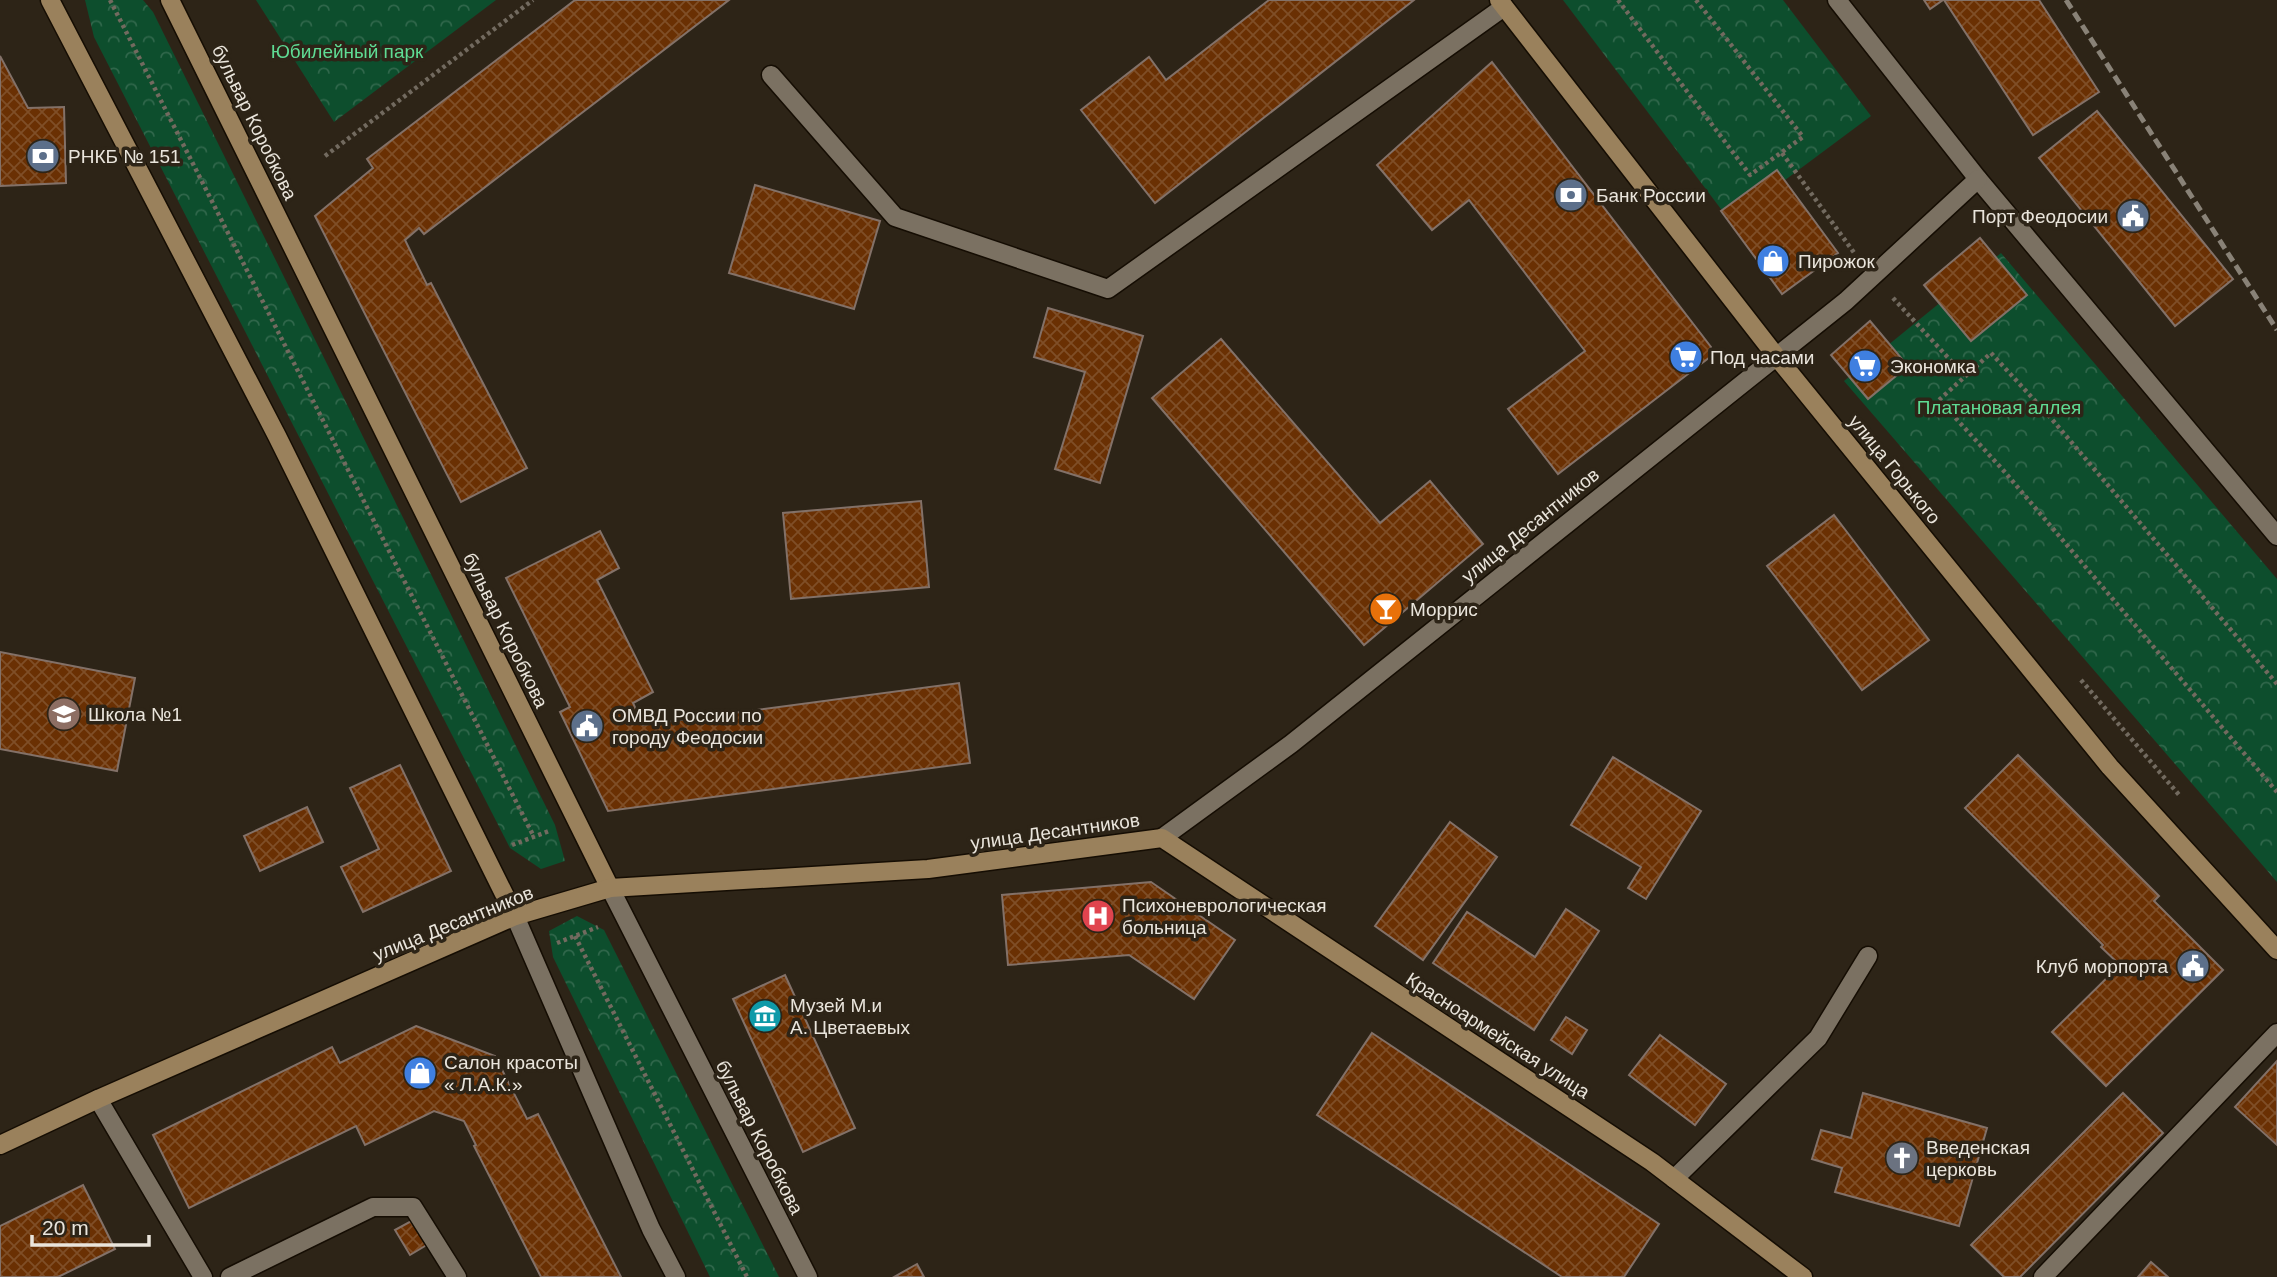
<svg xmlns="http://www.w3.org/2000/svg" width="2277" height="1277" viewBox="0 0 2277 1277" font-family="Helvetica,sans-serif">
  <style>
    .park { fill: url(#park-crowns) }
    .building { fill: url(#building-cross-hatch); stroke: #837168; stroke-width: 2 }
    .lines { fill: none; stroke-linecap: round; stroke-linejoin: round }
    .lane-casing { stroke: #150d03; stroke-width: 21 }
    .street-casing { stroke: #150d03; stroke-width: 21 }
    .secondary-casing { stroke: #150d03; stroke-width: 21 }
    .path { stroke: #726a5f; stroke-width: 4.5; stroke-dasharray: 3.5 3.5; stroke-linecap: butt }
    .lane { stroke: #7b7162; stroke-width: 18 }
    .street { stroke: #7b7162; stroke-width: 18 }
    .secondary { stroke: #9a815c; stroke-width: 18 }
    .rail { stroke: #898277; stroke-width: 5; stroke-dasharray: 10 5; stroke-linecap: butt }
    .labels { text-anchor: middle; stroke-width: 7; stroke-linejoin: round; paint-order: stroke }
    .park-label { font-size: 19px; fill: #5fdc94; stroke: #2d2417 }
    .street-label { font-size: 19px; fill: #eae5dc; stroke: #2d2417 }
    .poi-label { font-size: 19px; fill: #eae5dc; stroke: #2d2417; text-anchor: start }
  </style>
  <defs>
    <pattern id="park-crowns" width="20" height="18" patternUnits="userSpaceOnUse" patternTransform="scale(1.75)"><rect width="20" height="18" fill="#0d4e2d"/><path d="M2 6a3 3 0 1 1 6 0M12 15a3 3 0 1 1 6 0" fill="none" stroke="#30674b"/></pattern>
    <pattern id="building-cross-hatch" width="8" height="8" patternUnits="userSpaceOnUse" patternTransform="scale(1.75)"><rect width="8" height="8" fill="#6a3003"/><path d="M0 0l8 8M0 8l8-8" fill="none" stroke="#7f4e27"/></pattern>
  </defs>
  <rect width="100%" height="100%" fill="#2d2417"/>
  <g class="park">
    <path d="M85 0H143L153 12 555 825 565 861 541 869 510 848 94 37Z"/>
    <path d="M256 0H496L334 122Z"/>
    <path d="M1563 0H1783L1871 116 1730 221Z"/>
    <path d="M2001 253 2277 579V882L1844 381Z"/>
    <path d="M577 916 604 930 779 1277H710L553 957 549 931Z"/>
  </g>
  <g class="building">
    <path d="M575 0H729L424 234 419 228 405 240 427 285 431 283 527 468 461 502 315 216 373 168 367 159Z"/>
    <path d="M1269 0H1414L1155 203 1081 110 1149 57 1166 80Z"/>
    <path d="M1924 0H1943L1930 9Z"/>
    <path d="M1944 0H2039L2099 92 2033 135Z"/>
    <path d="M0 56 28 108 64 107 66 183 0 186Z"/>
    <path d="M1492 62 1711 347 1710 357 1558 474 1508 409 1585 351 1469 200 1432 230 1377 165Z"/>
    <path d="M2097 111 2233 279 2175 326 2039 158Z"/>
    <path d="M1777 170 1838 253 1782 294 1721 211Z"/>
    <path d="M755 185 880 221 854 309 729 273Z"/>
    <path d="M1980 238 2027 295 1971 341 1924 285Z"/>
    <path d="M1048 308 1143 336 1100 483 1055 469 1085 372 1034 357Z"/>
    <path d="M1870 321 1908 366 1868 399 1831 355Z"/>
    <path d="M1221 339 1380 523 1430 481 1483 544 1364 645 1152 398Z"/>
    <path d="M921 501 929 587 791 599 783 513Z"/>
    <path d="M1834 515 1929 640 1862 690 1767 566Z"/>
    <path d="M600 531 619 568 597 580 653 692 633 703 643 725 959 683 970 763 608 811 560 712 570 707 506 578Z"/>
    <path d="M0 652 135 678 117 771 0 749Z"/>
    <path d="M2018 755 2159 896 2154 901 2223 970 2106 1086 2052 1032 2120 965 2101 947 2103 945 1965 808Z"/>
    <path d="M1613 757 1701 811 1646 899 1628 888 1641 867 1571 825Z"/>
    <path d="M400 765 451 871 363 912 341 867 379 849 350 788Z"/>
    <path d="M307 807 323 842 260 871 244 836Z"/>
    <path d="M1450 822 1497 857 1423 960 1375 926Z"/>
    <path d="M1151 882 1235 940 1194 999 1129 955 1008 965 1002 895Z"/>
    <path d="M1566 909 1599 931 1534 1030 1433 963 1467 912 1535 957Z"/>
    <path d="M785 975 855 1128 803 1152 733 999Z"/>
    <path d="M1566 1017 1587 1030 1572 1054 1551 1040Z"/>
    <path d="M416 1026 495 1056 527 1119 538 1114 621 1277H541L474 1146 476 1145 464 1121 434 1111 365 1145 356 1126 189 1208 153 1135 332 1047 340 1063Z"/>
    <path d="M1372 1033 1659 1224 1624 1277H1562L1317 1115Z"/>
    <path d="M1660 1035 1726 1084 1695 1125 1629 1075Z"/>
    <path d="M2277 1061V1145L2235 1107Z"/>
    <path d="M1863 1093 1987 1128 1959 1226 1835 1192 1842 1168 1812 1159 1821 1130 1851 1138Z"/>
    <path d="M2123 1093 2163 1133 2020 1277H2004L1971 1245Z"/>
    <path d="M83 1185 115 1249 58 1277H0V1226Z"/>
    <path d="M415 1219 430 1243 410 1255 395 1230Z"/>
    <path d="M2151 1262 2168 1277H2138Z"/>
    <path d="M917 1264 924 1277H894Z"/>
  </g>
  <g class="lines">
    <defs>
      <g id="lane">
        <path d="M771 75 895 217 1108 289 1504 7"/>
        <path d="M98 1099 203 1277"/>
        <path d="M1674 1179 1818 1038 1868 956"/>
        <path d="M230 1277 373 1207H413L457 1277"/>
        <path d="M2043 1277 2277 1033"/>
      </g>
      <g id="street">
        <path d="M1837 0 1978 179 2277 536"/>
        <path d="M1162 838 1291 744 1846 301 1978 179"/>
        <path d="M610 888 808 1277"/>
        <path d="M515 916 651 1229 676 1277"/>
      </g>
      <g id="secondary">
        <path d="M50 0 277 436 515 916"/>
        <path d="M170 0 610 888"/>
        <path d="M1499 0 1776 356 2110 767 2277 950"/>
        <path d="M0 1145 98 1099 515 916 610 888 928 869 1162 838 1652 1162 1803 1277"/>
      </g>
    </defs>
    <use href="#lane" class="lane-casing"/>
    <use href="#street" class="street-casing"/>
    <use href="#secondary" class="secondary-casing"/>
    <g class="path">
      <path d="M110 0 534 837"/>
      <path d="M1618 0 1750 175 1803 137 1696 0"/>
      <path d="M1782 153 1855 254"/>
      <path d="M325 156 533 0"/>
      <path d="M1893 298 1965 376"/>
      <path d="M2081 680 2180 796"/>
      <path d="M2277 684 2050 417 1991 353 1939 400 2003 470 2277 792"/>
      <path d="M512 845 549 831"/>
      <path d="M575 936 747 1277"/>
      <path d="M557 943 598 927"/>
    </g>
    <use href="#lane" class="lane"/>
    <use href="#street" class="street"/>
    <use href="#secondary" class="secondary"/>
    <path class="rail" d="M2066 0 2277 330"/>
  </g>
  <defs>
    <symbol id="bank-disc" viewBox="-11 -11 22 22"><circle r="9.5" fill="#5c6f8a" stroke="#2d2417"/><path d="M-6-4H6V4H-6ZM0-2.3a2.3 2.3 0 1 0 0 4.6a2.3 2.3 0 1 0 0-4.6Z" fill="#fff"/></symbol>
    <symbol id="civic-disc" viewBox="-11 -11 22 22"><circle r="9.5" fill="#5c6f8a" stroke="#2d2417"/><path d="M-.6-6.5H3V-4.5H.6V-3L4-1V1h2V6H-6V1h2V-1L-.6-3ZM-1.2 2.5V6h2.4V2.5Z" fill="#fff"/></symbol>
    <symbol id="shop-disc" viewBox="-11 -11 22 22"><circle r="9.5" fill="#3f7fe0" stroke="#2d2417"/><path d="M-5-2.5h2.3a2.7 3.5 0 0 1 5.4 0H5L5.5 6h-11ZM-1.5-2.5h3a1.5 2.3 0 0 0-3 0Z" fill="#fff"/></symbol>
    <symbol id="supermarket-disc" viewBox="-11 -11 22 22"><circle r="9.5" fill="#3f7fe0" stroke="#2d2417"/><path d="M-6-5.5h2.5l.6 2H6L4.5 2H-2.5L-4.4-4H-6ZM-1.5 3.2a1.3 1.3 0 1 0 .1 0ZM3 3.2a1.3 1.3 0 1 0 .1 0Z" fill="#fff"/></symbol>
    <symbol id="bar-disc" viewBox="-11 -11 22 22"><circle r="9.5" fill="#e8710a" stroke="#2d2417"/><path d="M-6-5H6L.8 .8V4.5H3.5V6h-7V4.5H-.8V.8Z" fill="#fff"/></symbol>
    <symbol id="school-disc" viewBox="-11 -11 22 22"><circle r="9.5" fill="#8d6e63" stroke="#2d2417"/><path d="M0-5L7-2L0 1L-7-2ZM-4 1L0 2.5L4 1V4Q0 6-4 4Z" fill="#fff"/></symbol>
    <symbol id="hospital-disc" viewBox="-11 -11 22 22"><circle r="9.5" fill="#e0444e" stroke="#2d2417"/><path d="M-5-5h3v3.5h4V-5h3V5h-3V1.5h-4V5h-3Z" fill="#fff"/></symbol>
    <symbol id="museum-disc" viewBox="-11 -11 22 22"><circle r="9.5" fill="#0f9aa8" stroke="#2d2417"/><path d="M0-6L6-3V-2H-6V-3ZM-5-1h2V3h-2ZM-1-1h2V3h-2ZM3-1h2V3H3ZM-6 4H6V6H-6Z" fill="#fff"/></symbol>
    <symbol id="church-disc" viewBox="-11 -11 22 22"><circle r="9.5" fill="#6b7280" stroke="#2d2417"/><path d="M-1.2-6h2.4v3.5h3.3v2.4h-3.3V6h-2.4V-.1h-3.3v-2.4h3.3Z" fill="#fff"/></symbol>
  </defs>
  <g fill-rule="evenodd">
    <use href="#bank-disc" x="24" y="137" width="38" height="38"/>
    <use href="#bank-disc" x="1552" y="176" width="38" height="38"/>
    <use href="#civic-disc" x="2114" y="197" width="38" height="38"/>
    <use href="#shop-disc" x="1754" y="242" width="38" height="38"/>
    <use href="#supermarket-disc" x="1667" y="338" width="38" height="38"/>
    <use href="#supermarket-disc" x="1846" y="347" width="38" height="38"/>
    <use href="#bar-disc" x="1367" y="590" width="38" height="38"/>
    <use href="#school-disc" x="45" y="695" width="38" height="38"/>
    <use href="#civic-disc" x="568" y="707" width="38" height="38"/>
    <use href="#hospital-disc" x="1079" y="897" width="38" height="38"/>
    <use href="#civic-disc" x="2174" y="947" width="38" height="38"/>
    <use href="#museum-disc" x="746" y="997" width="38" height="38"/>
    <use href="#shop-disc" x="401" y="1054" width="38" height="38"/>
    <use href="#church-disc" x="1883" y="1139" width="38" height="38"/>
  </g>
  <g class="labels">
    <g class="park-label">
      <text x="347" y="58">Юбилейный парк</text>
      <text x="1999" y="414">Платановая аллея</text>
    </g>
    <g class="street-label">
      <text transform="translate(255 122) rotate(64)" y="7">бульвар Коробкова</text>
      <text transform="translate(1895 469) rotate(51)" y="7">улица Горького</text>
      <text transform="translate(1530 525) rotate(-39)" y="7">улица Десантников</text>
      <text transform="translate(506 630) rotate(64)" y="7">бульвар Коробкова</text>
      <text transform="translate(1055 831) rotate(-8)" y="7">улица Десантников</text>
      <text transform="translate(453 923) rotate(-22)" y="7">улица Десантников</text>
      <text transform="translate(1498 1035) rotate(33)" y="7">Красноармейская улица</text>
      <text transform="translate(760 1137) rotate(63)" y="7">бульвар Коробкова</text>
    </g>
    <g class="poi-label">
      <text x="68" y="163">РНКБ № 151</text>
      <text x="1596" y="202">Банк России</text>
      <text x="2108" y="223" text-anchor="end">Порт Феодосии</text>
      <text x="1798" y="268">Пирожок</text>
      <text x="1710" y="364">Под часами</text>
      <text x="1890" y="373">Экономка</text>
      <text x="1410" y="616">Моррис</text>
      <text x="88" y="721">Школа №1</text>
      <text x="612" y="722">ОМВД России по<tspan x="612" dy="22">городу Феодосии</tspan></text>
      <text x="1122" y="912">Психоневрологическая<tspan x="1122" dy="22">больница</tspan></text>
      <text x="2168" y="973" text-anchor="end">Клуб морпорта</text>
      <text x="790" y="1012">Музей М.и<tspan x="790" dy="22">А. Цветаевых</tspan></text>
      <text x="444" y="1069">Салон красоты<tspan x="444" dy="22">« Л.А.К.»</tspan></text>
      <text x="1926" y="1154">Введенская<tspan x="1926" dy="22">церковь</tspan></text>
    </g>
  </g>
  <path d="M32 1235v10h117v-10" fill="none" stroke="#eae5dc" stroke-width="3.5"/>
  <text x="42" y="1235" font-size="21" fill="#eae5dc" stroke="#2d2417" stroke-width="5" paint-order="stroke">20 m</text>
</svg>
